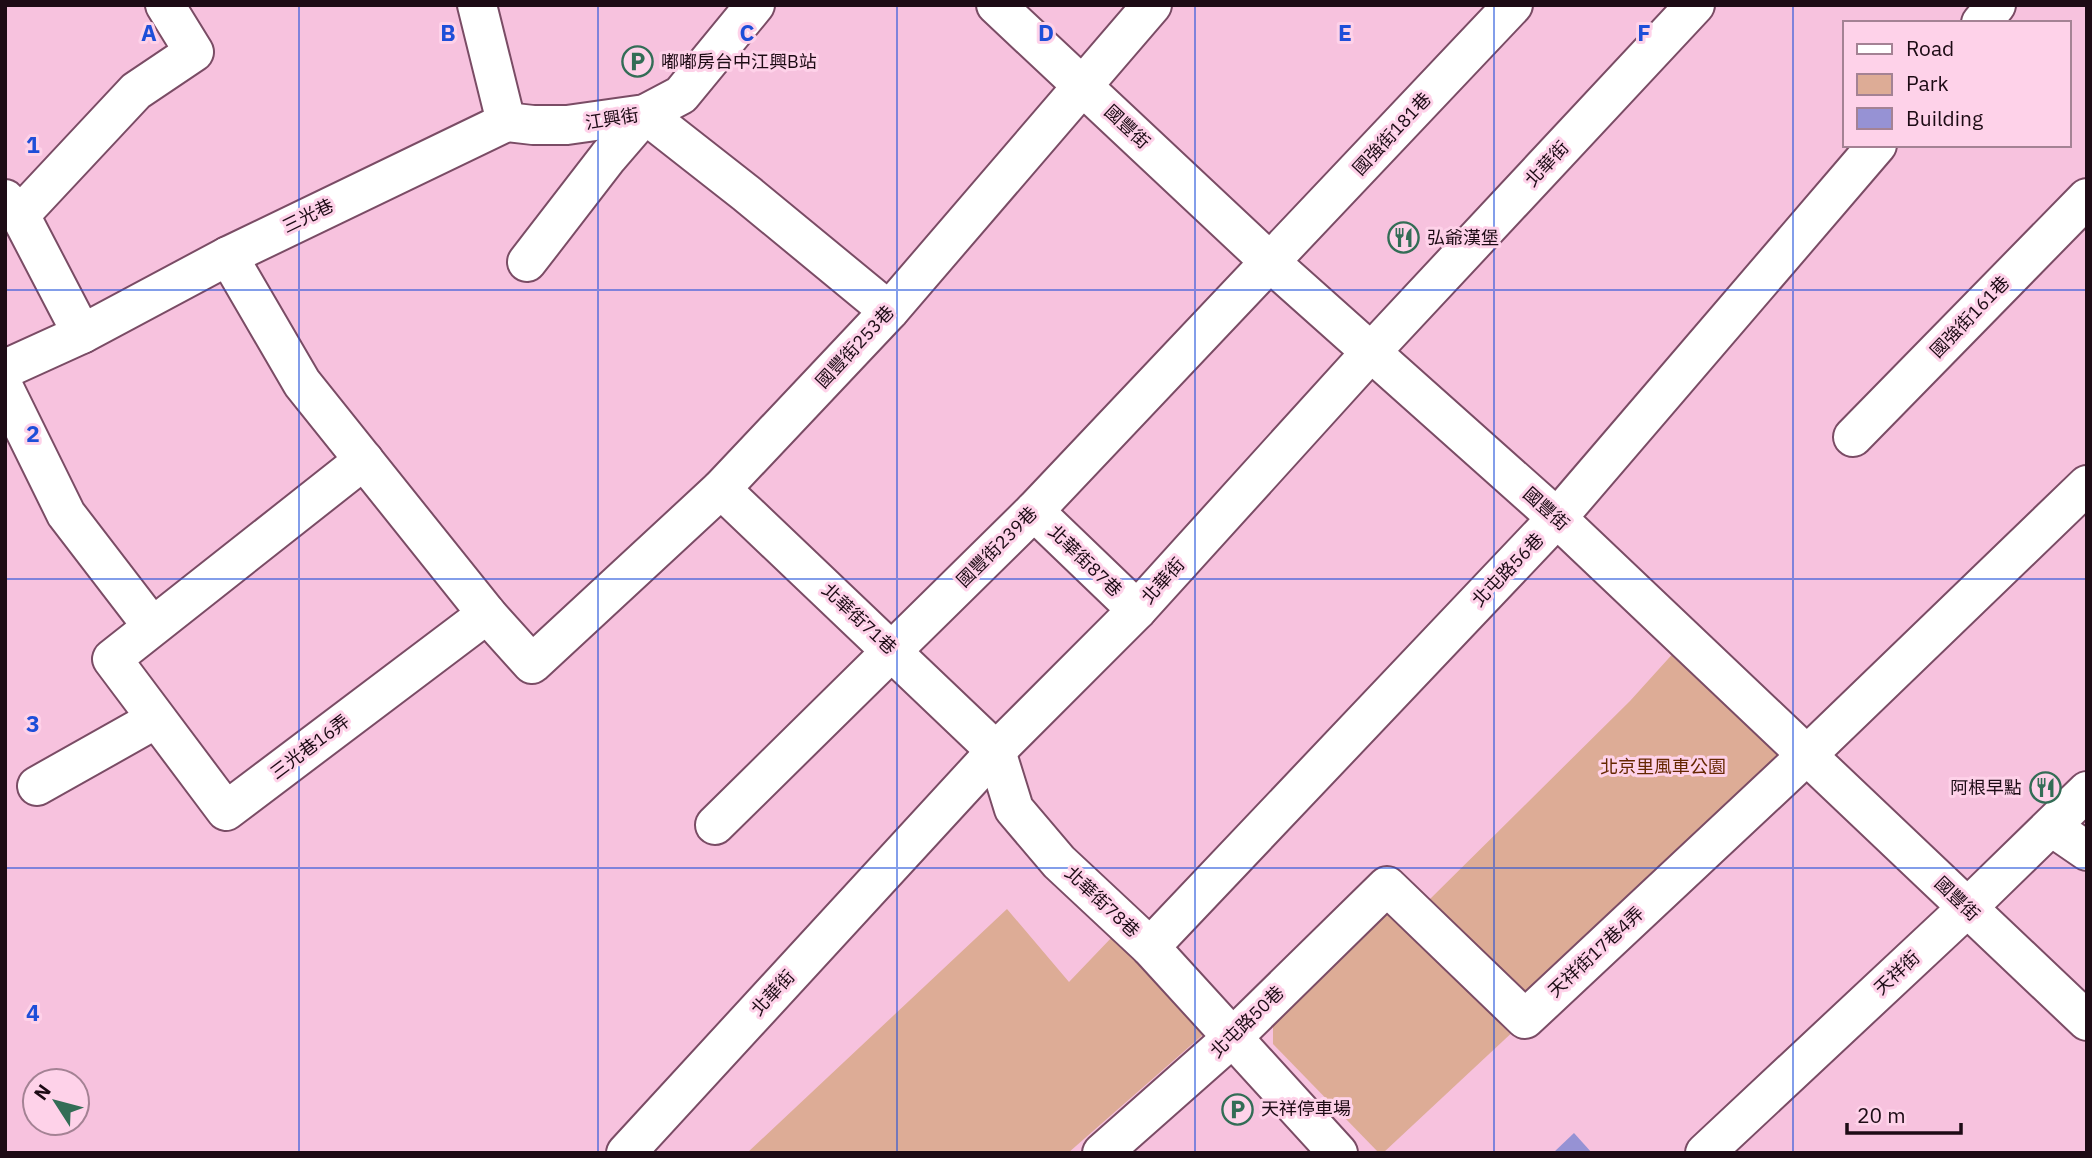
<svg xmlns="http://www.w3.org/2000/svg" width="2092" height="1158" viewBox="0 0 2092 1158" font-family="'IBM Plex Sans','Noto Sans TC',sans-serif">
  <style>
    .green { fill: #ddac96 }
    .building { fill: #9692d4 }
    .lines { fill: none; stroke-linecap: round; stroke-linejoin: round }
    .minor-casing { stroke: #7a4c65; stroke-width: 42 }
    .minor { stroke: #fff; stroke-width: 38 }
    .grid { fill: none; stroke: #1d4ed8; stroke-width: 2; stroke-opacity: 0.55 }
    .labels { text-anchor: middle; stroke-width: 6; stroke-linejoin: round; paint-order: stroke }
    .poi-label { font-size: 18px; fill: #1d0b15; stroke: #fed2e9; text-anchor: start }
    .street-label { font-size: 18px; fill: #1d0b15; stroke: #fed2e9 }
    .park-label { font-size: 18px; fill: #652701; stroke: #fed2e9 }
    .grid-label { font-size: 23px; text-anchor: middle; font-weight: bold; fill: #1d4ed8; stroke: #fed2e9; stroke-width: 6; stroke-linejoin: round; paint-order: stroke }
  </style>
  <rect width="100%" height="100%" fill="#f7c2de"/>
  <g class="green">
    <path d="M1677 649 1780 752 1526 996 1429 900 1630 701Z"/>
    <path d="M1391 906 1518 1027 1383 1153H1379L1273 1044V1018Z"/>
    <path d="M1007 909 1069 982 1113 936 1206 1032 1068 1153H747Z"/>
  </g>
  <path class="building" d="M1574 1133 1592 1153H1553Z"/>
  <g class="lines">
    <defs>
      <g id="minor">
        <path d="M477 5 506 122"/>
        <path d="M996 5 1270 262 1557 518 2087 1021"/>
        <path d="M1981 23 1996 5"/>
        <path d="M506 122 533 125H567L645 114 681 95 755 5"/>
        <path d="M5 199 20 215 82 334"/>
        <path d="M20 215 136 91 194 52 165 5"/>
        <path d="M228 256 302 383 487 614 532 664 721 489 889 311 1152 5"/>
        <path d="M527 262 608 157 645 114 747 194 889 311"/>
        <path d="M5 369 82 334 228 256 506 122"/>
        <path d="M5 390 66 514 152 626"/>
        <path d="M1853 437 2087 198"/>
        <path d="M364 460 112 659 226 811 487 614"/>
        <path d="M721 489 996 751 1014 809 1059 862 1150 947 1338 1153"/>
        <path d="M1034 511 1137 610"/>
        <path d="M37 786 156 719"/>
        <path d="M715 825 1034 511 1513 5"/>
        <path d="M2052 827 2087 851"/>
        <path d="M1150 947 1557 518 1877 145"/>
        <path d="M626 1153 996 751 1137 610 1371 352 1695 5"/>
        <path d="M1102 1153 1232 1038 1387 886 1525 1019 1807 755 2087 485"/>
        <path d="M1705 1153 1967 908 2087 791"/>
      </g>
    </defs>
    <use href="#minor" class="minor-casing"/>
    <use href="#minor" class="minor"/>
  </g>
  <path class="grid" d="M299 5V1153M598 5V1153M897 5V1153M1195 5V1153M1494 5V1153M1793 5V1153M5 290H2087M5 579H2087M5 868H2087"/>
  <defs>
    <symbol id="parking-ring" viewBox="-11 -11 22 22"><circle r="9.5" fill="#fed2e9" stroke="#336d56" stroke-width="1.5"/><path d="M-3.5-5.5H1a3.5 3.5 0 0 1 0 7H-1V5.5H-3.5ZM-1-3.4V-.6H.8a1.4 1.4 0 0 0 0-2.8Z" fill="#336d56"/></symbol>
    <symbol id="restaurant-ring" viewBox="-11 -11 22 22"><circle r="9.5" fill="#fed2e9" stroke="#336d56" stroke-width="1.5"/><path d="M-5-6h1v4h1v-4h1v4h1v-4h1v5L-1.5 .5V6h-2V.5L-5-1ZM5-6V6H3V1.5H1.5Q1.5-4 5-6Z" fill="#336d56"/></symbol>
  </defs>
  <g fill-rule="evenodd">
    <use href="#parking-ring" x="620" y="44" width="35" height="35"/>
    <use href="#restaurant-ring" x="1386" y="220" width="35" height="35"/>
    <use href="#restaurant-ring" x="2028" y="770" width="35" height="35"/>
    <use href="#parking-ring" x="1220" y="1092" width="35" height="35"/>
  </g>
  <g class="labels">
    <g class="poi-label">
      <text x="661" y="68">嘟嘟房台中江興B站</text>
      <text x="1427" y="244">弘爺漢堡</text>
      <text x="2022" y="794" text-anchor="end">阿根早點</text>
      <text x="1261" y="1115">天祥停車場</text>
    </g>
    <g class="street-label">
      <text transform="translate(612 119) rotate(-9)" y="6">江興街</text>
      <text transform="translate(1127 127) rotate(43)" y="6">國豐街</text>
      <text transform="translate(1392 134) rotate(-47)" y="6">國強街181巷</text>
      <text transform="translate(1547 164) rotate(-47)" y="6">北華街</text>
      <text transform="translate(308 216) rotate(-26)" y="6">三光巷</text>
      <text transform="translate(1970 317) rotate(-46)" y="6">國強街161巷</text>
      <text transform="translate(855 347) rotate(-47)" y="6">國豐街253巷</text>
      <text transform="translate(1546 509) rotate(42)" y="6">國豐街</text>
      <text transform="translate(997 547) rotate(-45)" y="6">國豐街239巷</text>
      <text transform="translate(1085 561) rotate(44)" y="6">北華街87巷</text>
      <text transform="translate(1508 570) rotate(-46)" y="6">北屯路56巷</text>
      <text transform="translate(1163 581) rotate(-48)" y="6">北華街</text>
      <text transform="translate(859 619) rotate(43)" y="6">北華街71巷</text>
      <text transform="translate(310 747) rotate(-37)" y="6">三光巷16弄</text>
      <text transform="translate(1957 899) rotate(44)" y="6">國豐街</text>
      <text transform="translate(1102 902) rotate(43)" y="6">北華街78巷</text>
      <text transform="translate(1596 952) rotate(-43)" y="6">天祥街17巷4弄</text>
      <text transform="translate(1897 973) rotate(-43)" y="6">天祥街</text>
      <text transform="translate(773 993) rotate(-47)" y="6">北華街</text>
      <text transform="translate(1247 1022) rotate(-44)" y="6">北屯路50巷</text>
    </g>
    <g class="park-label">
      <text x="1663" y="773">北京里風車公園</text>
    </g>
  </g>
  <g class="grid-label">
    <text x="149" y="41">A</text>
    <text x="448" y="41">B</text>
    <text x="747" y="41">C</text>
    <text x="1046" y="41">D</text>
    <text x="1345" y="41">E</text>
    <text x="1644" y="41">F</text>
    <text x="33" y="153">1</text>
    <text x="33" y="442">2</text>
    <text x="33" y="732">3</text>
    <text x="33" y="1021">4</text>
  </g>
  <rect width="2092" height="1158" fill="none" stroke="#1d0b15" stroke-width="14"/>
  <rect x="1843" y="21" width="228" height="126" fill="#fed2e9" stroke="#a48294" stroke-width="2"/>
  <rect x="1857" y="44" width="35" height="10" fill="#ffffff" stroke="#a48294" stroke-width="2"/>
  <text x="1906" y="56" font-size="21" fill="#1d0b15">Road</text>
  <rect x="1857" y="74" width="35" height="21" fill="#ddac96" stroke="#a48294" stroke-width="2"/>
  <text x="1906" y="91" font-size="21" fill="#1d0b15">Park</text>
  <rect x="1857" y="108" width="35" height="21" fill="#9692d4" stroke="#a48294" stroke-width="2"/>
  <text x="1906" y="126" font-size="21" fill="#1d0b15">Building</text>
  <g transform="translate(56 1102) rotate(306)"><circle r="33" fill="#fed2e9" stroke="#a48294" stroke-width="2"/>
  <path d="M0-5L12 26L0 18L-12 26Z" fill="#336d56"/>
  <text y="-10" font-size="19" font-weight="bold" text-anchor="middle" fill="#1d0b15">N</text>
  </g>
  <path d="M1847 1123v10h114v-10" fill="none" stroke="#1d0b15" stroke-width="3.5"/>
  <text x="1857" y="1123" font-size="21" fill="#1d0b15" stroke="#fed2e9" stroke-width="5" paint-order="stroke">20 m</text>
</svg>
